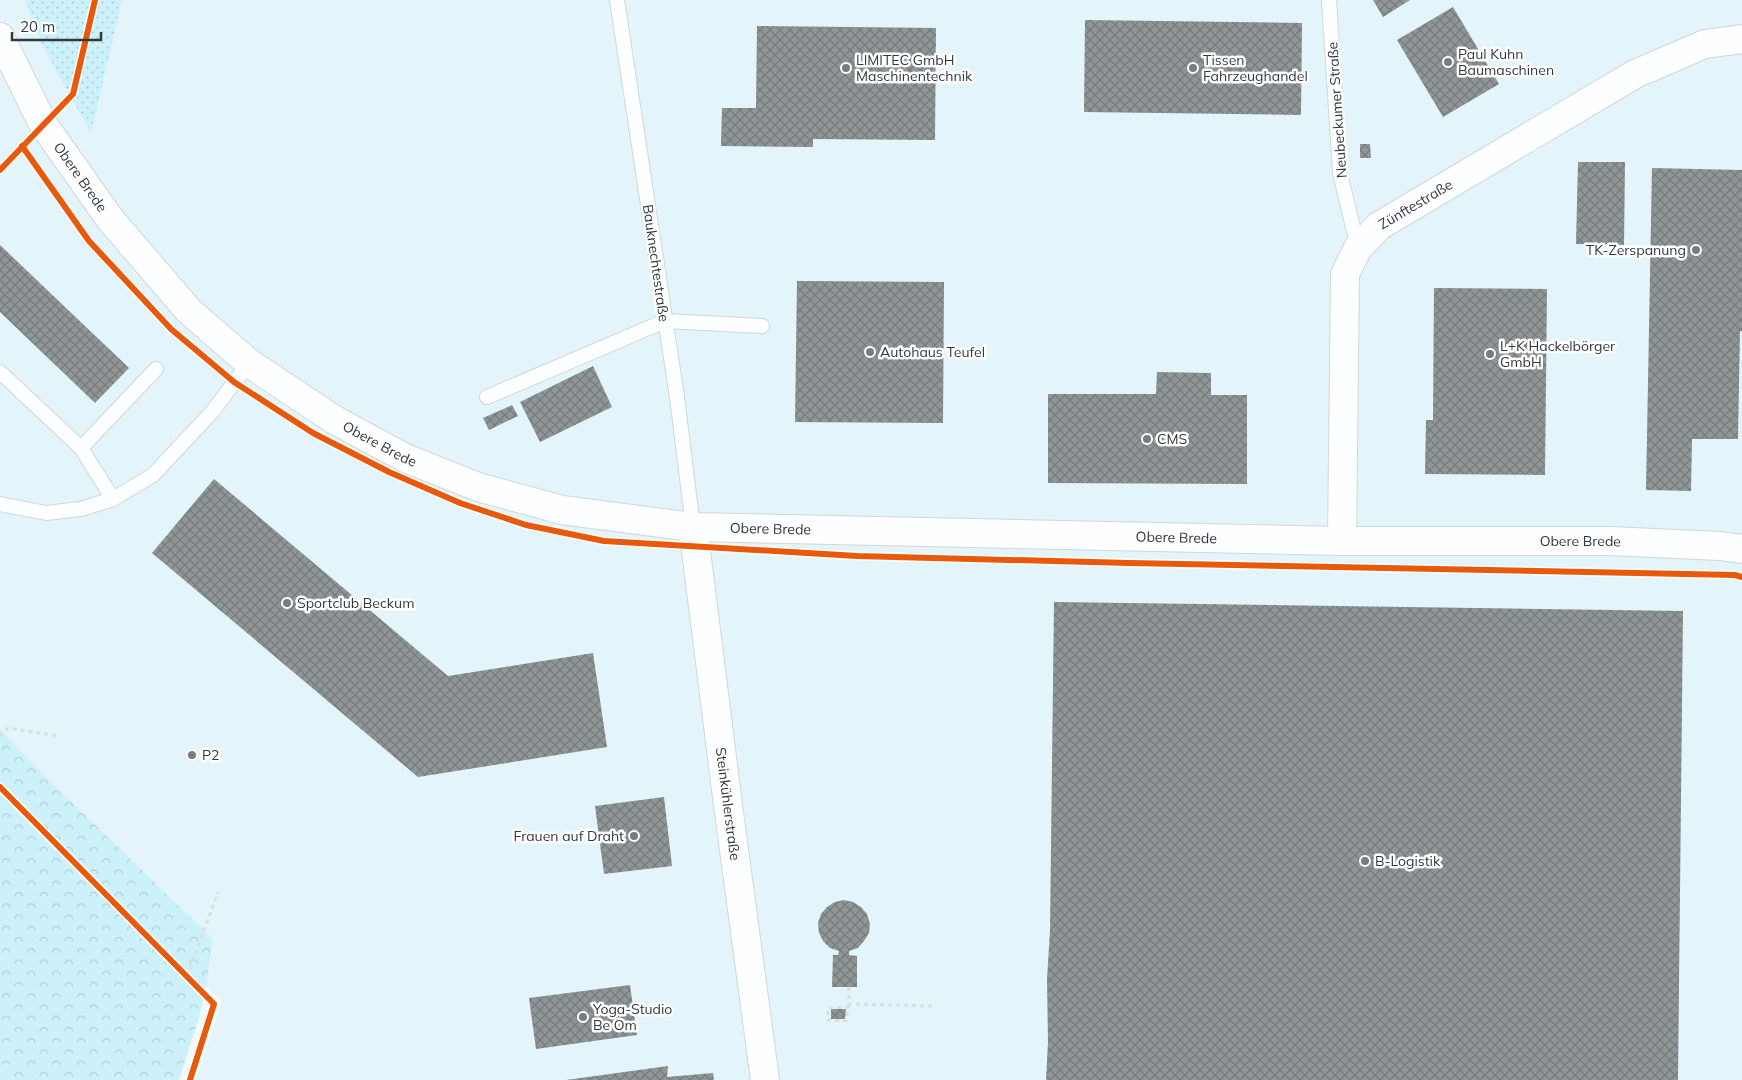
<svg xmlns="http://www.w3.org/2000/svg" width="1742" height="1080" viewBox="0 0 1742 1080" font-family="Mulish,sans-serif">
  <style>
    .built { fill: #e3f4fa }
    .grass { fill: url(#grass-dots) }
    .forest { fill: url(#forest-crowns) }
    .building { fill: url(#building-cross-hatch) }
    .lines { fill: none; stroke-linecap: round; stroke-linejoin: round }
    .service-casing { stroke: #d1d7d9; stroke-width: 16 }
    .minor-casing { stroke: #d1d7d9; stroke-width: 30 }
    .tertiary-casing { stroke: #d1d7d9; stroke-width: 30 }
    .path { stroke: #dcdede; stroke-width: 3; stroke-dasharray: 4 4; stroke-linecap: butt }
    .service { stroke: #fdfeff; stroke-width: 14 }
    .minor { stroke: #fdfeff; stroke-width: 28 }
    .tertiary { stroke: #fdfeff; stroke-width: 28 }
    .cycleway-casing { stroke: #fff; stroke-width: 9 }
    .cycleway { stroke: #e8590c; stroke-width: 6 }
    .poi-dot { fill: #767d7f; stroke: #fff; stroke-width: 2 }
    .labels { text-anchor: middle; stroke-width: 5; stroke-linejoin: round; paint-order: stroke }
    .poi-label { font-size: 14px; fill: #32393b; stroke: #fff; text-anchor: start }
    .street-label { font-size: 14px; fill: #32393b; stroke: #fff }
  </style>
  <defs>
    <pattern id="grass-dots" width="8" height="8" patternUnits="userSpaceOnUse" patternTransform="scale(1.25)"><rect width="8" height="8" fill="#cdf1fa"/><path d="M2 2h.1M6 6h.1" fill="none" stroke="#b0cfd7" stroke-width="1.8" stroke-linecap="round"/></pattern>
    <pattern id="forest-crowns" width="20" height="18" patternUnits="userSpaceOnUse" patternTransform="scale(1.25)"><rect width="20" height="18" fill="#cdf1fa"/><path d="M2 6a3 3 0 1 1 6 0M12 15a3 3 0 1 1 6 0" fill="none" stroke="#b0cfd7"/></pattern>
    <pattern id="building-cross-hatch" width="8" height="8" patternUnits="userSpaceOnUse" patternTransform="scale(1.25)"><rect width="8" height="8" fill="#909597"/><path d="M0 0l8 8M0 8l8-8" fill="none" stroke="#767b7c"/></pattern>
  </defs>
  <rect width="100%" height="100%" fill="#f4fafc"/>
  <path class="built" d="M0 0H1742V1080H196L222 1001 206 987 213 939 0 733Z"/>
  <path class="grass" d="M25 0H122L91 133 41 43Z"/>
  <path class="forest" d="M0 729 46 777 213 939 206 987 200 1014 179 1080H0Z"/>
  <g class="building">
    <path d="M1373 0H1410L1383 17Z"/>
    <path d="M1453 7 1499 84 1443 117 1397 40Z"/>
    <path d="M1085 20 1302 23 1301 115 1084 112Z"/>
    <path d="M757 26 936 28 935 140 813 139V147L721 146 722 108H756Z"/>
    <path d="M1360 144H1370L1371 158H1360Z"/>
    <path d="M1578 162H1625L1624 245 1576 244Z"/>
    <path d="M1652 168 1742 170V331H1740L1738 439H1692L1691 491 1646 490Z"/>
    <path d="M0 245 129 368 95 403 0 312Z"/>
    <path d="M797 281 944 282 943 423 795 422Z"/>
    <path d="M1434 288 1547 289 1545 475 1425 474 1426 420H1433Z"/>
    <path d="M593 366 612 407 540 442 520 402Z"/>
    <path d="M1157 372 1211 373V395H1247V484L1048 483V394H1156Z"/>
    <path d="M512 405 518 416 489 430 483 418Z"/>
    <path d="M214 479 448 676 593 653 607 747 418 777 152 553Z"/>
    <path d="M1054 602 1683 611 1678 1080H1046L1048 1042 1047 979 1050 931Z"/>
    <path d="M664 797 672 866 604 874 595 806Z"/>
    <path d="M844 900 853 902 861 907 867 914 870 924 869 933 864 941 858 948 849 951V955L857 956V987H832L833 955H838L839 951 830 948 823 941 819 933 818 923 821 914 827 907 835 902Z"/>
    <path d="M630 985 637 1035 536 1049 529 998Z"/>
    <path d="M831 1009H846L845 1019H831Z"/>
    <path d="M668 1066 667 1077 713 1073 714 1080H566Z"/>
  </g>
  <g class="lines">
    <defs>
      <g id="service">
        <path d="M617 0 677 397 693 527"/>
        <path d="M1329 0 1340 173 1358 248"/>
        <path d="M0 372 81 448 113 499"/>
        <path d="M487 397 665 321 762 326"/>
        <path d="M81 448 156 369"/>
        <path d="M0 504 46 513 81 509 113 499 153 475 212 412 249 363"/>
      </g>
      <g id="minor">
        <path id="s1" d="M693 527 728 805 765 1080"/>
        <path id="s2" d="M1342 541 1345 274 1358 248 1379 226 1635 74 1705 44 1742 39"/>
      </g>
      <g id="tertiary">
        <path id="s3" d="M0 37 43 124 110 219 189 311 249 363 333 419 405 458 478 487 562 510 693 527 1342 541H1610L1720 546 1742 549"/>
      </g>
    </defs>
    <use href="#service" class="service-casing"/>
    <use href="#minor" class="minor-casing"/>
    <use href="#tertiary" class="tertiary-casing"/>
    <g class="path">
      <path d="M0 736 8 728 59 736"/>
      <path d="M187 976 218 892"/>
      <path d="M849 987V1004L935 1006"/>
      <path d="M849 1007 828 1008V1020L846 1021 849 1004"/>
    </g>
    <use href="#service" class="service"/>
    <use href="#minor" class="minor"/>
    <use href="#tertiary" class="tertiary"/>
    <defs>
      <g id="cycleway">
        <path d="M22 146 89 241 171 329 234 382 313 433 389 472 460 503 526 525 604 541 857 556 1129 563 1735 575 1742 577"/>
        <path d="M0 170 73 94 95 0"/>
        <path d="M0 787 214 1004 190 1080"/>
      </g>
    </defs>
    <use href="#cycleway" class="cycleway-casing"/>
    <use href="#cycleway" class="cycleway"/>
  </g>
  <g class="poi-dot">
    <circle cx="1448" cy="62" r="5"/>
    <circle cx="846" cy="68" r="5"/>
    <circle cx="1193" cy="68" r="5"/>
    <circle cx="1696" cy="250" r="5"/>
    <circle cx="870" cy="352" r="5"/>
    <circle cx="1490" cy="354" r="5"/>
    <circle cx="1147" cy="439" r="5"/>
    <circle cx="287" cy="603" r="5"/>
    <circle cx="192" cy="755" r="5"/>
    <circle cx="634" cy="836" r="5"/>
    <circle cx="1365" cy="861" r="5"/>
    <circle cx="583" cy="1017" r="5"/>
  </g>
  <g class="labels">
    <g class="poi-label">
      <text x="1458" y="59">Paul Kuhn<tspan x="1458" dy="16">Baumaschinen</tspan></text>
      <text x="856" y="65">LIMITEC GmbH<tspan x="856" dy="16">Maschinentechnik</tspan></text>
      <text x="1203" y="65">Tissen<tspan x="1203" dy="16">Fahrzeughandel</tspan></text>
      <text x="1686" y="255" text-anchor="end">TK-Zerspanung</text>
      <text x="1500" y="351">L+K Hackelbörger<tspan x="1500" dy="16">GmbH</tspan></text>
      <text x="880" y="357">Autohaus Teufel</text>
      <text x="1157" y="444">CMS</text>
      <text x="297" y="608">Sportclub Beckum</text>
      <text x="202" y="760">P2</text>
      <text x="624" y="841" text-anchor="end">Frauen auf Draht</text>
      <text x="1375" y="866">B-Logistik</text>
      <text x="593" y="1014">Yoga-Studio<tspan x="593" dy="16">Be Om</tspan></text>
    </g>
    <g class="street-label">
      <text transform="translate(1337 110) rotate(-94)" y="5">Neubeckumer Straße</text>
      <text dy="5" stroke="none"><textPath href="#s3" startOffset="162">Obere Brede</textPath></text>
      <text dy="5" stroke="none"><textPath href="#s2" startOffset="369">Zünftestraße</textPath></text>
      <text transform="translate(656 263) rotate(82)" y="5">Bauknechtestraße</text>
      <text dy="5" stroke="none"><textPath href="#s3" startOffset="568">Obere Brede</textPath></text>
      <text dy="5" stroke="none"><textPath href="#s3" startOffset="972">Obere Brede</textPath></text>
      <text dy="5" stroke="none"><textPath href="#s3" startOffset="1378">Obere Brede</textPath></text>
      <text dy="5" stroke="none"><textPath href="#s3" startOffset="1782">Obere Brede</textPath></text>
      <text dy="5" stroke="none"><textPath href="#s1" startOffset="279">Steinkühlerstraße</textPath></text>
    </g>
  </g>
  <path d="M12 32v8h89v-8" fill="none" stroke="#32393b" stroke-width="2.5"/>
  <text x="20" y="32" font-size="15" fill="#32393b" stroke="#ffffff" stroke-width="4" paint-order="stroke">20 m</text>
</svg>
